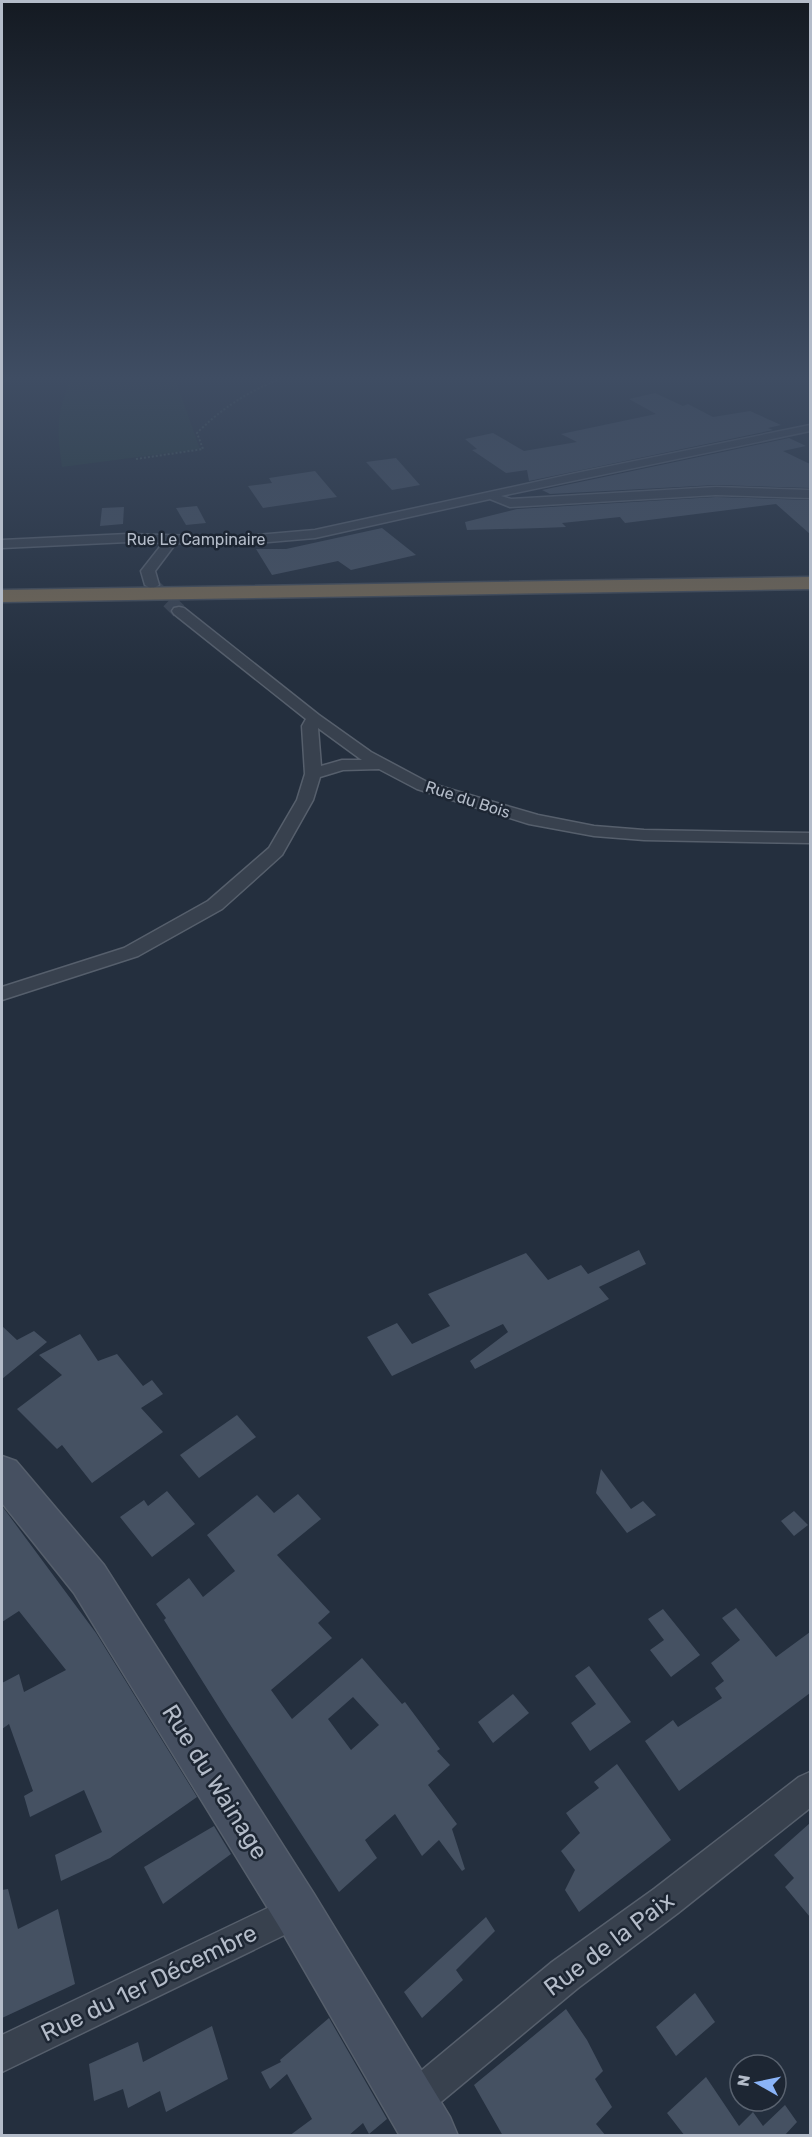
<svg xmlns="http://www.w3.org/2000/svg" width="812" height="2137" viewBox="0 0 812 2137" font-family="Rubik,sans-serif">
  <style>
    .green { fill: #263c3f }
    .building { fill: #455162; fill-rule: evenodd }
    .lines { fill: none; stroke-linecap: round; stroke-linejoin: round }
    .street-tunnel { stroke: #3a4453; stroke-width: 15; stroke-dasharray: 15 8; stroke-linecap: butt }
    .street-casing { stroke: #565f6c; stroke-width: 3 }
    .secondary-casing { stroke: #565f6c; stroke-width: 3 }
    .highway-casing { stroke: #434c59; stroke-width: 3 }
    .path { stroke: #44595c; stroke-width: 2; stroke-dasharray: 2 2; stroke-linecap: butt }
    .street { fill: #38414e; fill-rule: evenodd }
    .secondary { fill: #465061; fill-rule: evenodd }
    .highway { fill: #746855; fill-rule: evenodd }
    .labels { text-anchor: middle; stroke-width: 5; stroke-linejoin: round; paint-order: stroke }
    .far-street-label { font-size: 16px; fill: #b4bcc9; stroke: #1d2633 }
    .near-street-label { font-size: 24px; fill: #b4bcc9; stroke: #1d2633 }
  </style>
  <rect width="100%" height="100%" fill="#242f3e"/>
  <path class="green" d="M71 376H174L200 449 62 467C56 425 57 416 71 376Z"/>
  <g class="building">
    <path d="M655 393 683 406 688 404 713 417 750 411 781 425 768 428 773 430 529 481 527 470 506 473 472 450 477 449 465 439 493 433 524 451 577 442 561 434 656 414 629 399Z"/>
    <path d="M789 438 806 446 783 451 810 464V488L716 485 550 494 542 490Z"/>
    <path d="M396 458 420 485 392 490 366 462Z"/>
    <path d="M315 471 337 497 263 508 248 486 272 483 269 478Z"/>
    <path d="M716 497 810 500V534L776 504 625 523 620 517 562 523 566 527 541 528 467 530 465 522 517 509Z"/>
    <path d="M197 506 206 523 186 525 176 508Z"/>
    <path d="M124 507 123 524 100 526 102 508Z"/>
    <path d="M382 528 416 555 351 570 338 561 272 575 256 549H286Z"/>
    <path d="M639 1250 646 1264 599 1287 609 1299 475 1369 470 1361 508 1332 503 1324 392 1376 367 1337 397 1323 412 1344 450 1326 428 1294 526 1253 548 1280 581 1265 588 1274Z"/>
    <path d="M2 1326 17 1340 34 1331 47 1342 2 1379Z"/>
    <path d="M80 1334 98 1361 117 1354 143 1386 152 1380 163 1394 141 1408 163 1432 92 1483 62 1445 57 1449 17 1409 62 1375 39 1355Z"/>
    <path d="M237 1415 256 1437 199 1478 180 1455Z"/>
    <path d="M601 1469 631 1509 643 1501 656 1515 627 1533 596 1493Z"/>
    <path d="M167 1491 195 1524 152 1557 120 1517 144 1500 148 1506Z"/>
    <path d="M298 1494 321 1519 277 1555 330 1612 318 1623 332 1638 271 1690 292 1719 362 1658 402 1704 405 1702 440 1749 437 1751 450 1765 428 1785 457 1824 452 1829 465 1869 462 1871 439 1840 422 1856 395 1814 365 1840 377 1858 339 1892 225 1717 164 1620 166 1618 156 1604 189 1578 203 1597 235 1571 207 1535 257 1495 274 1513ZM353 1697 379 1725 351 1750 328 1719Z"/>
    <path d="M2 1506 96 1633 197 1797 110 1858 61 1881 55 1855 102 1832 84 1790 30 1817 24 1796 33 1791 9 1724 2 1729V1683L19 1674 24 1692 66 1670 19 1611 2 1622Z"/>
    <path d="M794 1511 808 1525 794 1536 781 1521Z"/>
    <path d="M736 1608 776 1657 810 1632V1693L679 1791 645 1741 673 1720 678 1727 722 1698 715 1688 724 1681 711 1663 740 1640 722 1618Z"/>
    <path d="M663 1609 700 1655 671 1677 650 1650 664 1640 648 1619Z"/>
    <path d="M589 1666 631 1722 590 1751 571 1723 596 1704 575 1676Z"/>
    <path d="M513 1694 529 1713 493 1743 478 1722Z"/>
    <path d="M617 1764 671 1840 579 1912 565 1890 575 1870 561 1851 580 1833 566 1813 599 1788 594 1782Z"/>
    <path d="M810 1823V1917L785 1887 794 1878 774 1855Z"/>
    <path d="M214 1826 231 1854 163 1904 144 1867Z"/>
    <path d="M8 1889 18 1929 58 1909 75 1984 2 2018V1890Z"/>
    <path d="M486 1917 495 1931 456 1970 463 1980 422 2018 404 1992Z"/>
    <path d="M695 1993 715 2022 676 2056 656 2027Z"/>
    <path d="M566 2009 587 2040 603 2071 595 2079 612 2107 596 2124 606 2136H503L474 2085Z"/>
    <path d="M329 2018 387 2119 369 2134 363 2123 348 2136H289L312 2119 287 2074 270 2089 261 2072 281 2062 280 2060Z"/>
    <path d="M212 2026 228 2079 166 2112 160 2091 128 2108 123 2089 94 2101 89 2064 138 2042 143 2062Z"/>
    <path d="M706 2077 739 2126 753 2112 763 2126 785 2105 797 2122 784 2136H685L667 2113Z"/>
  </g>
  <g class="lines">
    <path class="street-tunnel" d="M152 585 179 611"/>
    <defs>
      <g id="street">
        <path d="M810 425V431L501 496 511 499 716 487 810 490V498L716 495 510 507 490 499 315 538 234 545 176 543 155 571 159 585 152 589 145 585 141 571 163 543 128 542 2 548V540L128 534 234 537 315 530 581 472Z"/>
        <path d="M179 607 184 608 319 715 371 752 429 783 538 815 594 826 644 830 810 833V843L644 840 594 836 529 824 417 789 379 769 343 770 320 777 313 800 282 855 222 909 138 956 2 1000V987L124 948 208 901 269 848 297 800 305 774 302 726 306 719 174 614 172 611 174 608ZM318 728 359 758 362 760H342L321 766Z"/>
        <path d="M810 1772V1808L678 1913 578 1988 424 2116 411 2122 398 2116 392 2103 398 2090 552 1962 654 1889 799 1777Z"/>
        <path d="M297 1894 309 1899 314 1911 309 1923 2 2072V2035Z"/>
      </g>
      <path id="secondary" d="M2 1456 16 1461 104 1565 314 1894 450 2117 458 2136H400L280 1928 74 1593 2 1503Z"/>
      <path id="highway" d="M810 577V589L2 602V590Z"/>
    </defs>
    <use href="#street" class="street-casing"/>
    <use href="#secondary" class="secondary-casing"/>
    <use href="#highway" class="highway-casing"/>
    <g class="path">
      <path d="M2 383 12 376"/>
      <path d="M136 459 203 449 197 433C224 406 252 389 288 376"/>
    </g>
    <use href="#street" class="street"/>
    <use href="#secondary" class="secondary"/>
    <use href="#highway" class="highway"/>
  </g>
  <linearGradient id="sky" x2="0" y2="1"><stop stop-color="#141a22"/><stop offset="0.56" stop-color="#3f4d63"/><stop offset="1" stop-color="#3f4d63" stop-opacity="0"/></linearGradient>
  <rect width="812" height="675" fill="url(#sky)"/>
  <g class="labels">
    <g class="far-street-label">
      <text x="196" y="545">Rue Le Campinaire</text>
      <text transform="translate(468 799) rotate(18)" y="6">Rue du Bois</text>
    </g>
    <g class="near-street-label">
      <text transform="translate(215 1782) rotate(58)" y="8">Rue du Wainage</text>
      <text transform="translate(609 1944) rotate(-37)" y="8">Rue de la Paix</text>
      <text transform="translate(149 1983) rotate(-26)" y="8">Rue du 1er Décembre</text>
    </g>
  </g>
  <rect width="812" height="2137" fill="none" stroke="#b4bcc9" stroke-width="6"/>
  <g transform="translate(758 2083) rotate(279)"><circle r="28" fill="#1d2633" stroke="#59626f" stroke-width="1.5"/>
  <path d="M0-4.5L10 22L0 15L-10 22Z" fill="#8ab4f8"/>
  <text y="-9" font-size="16" font-weight="bold" text-anchor="middle" fill="#b4bcc9">N</text>
  </g>
</svg>
